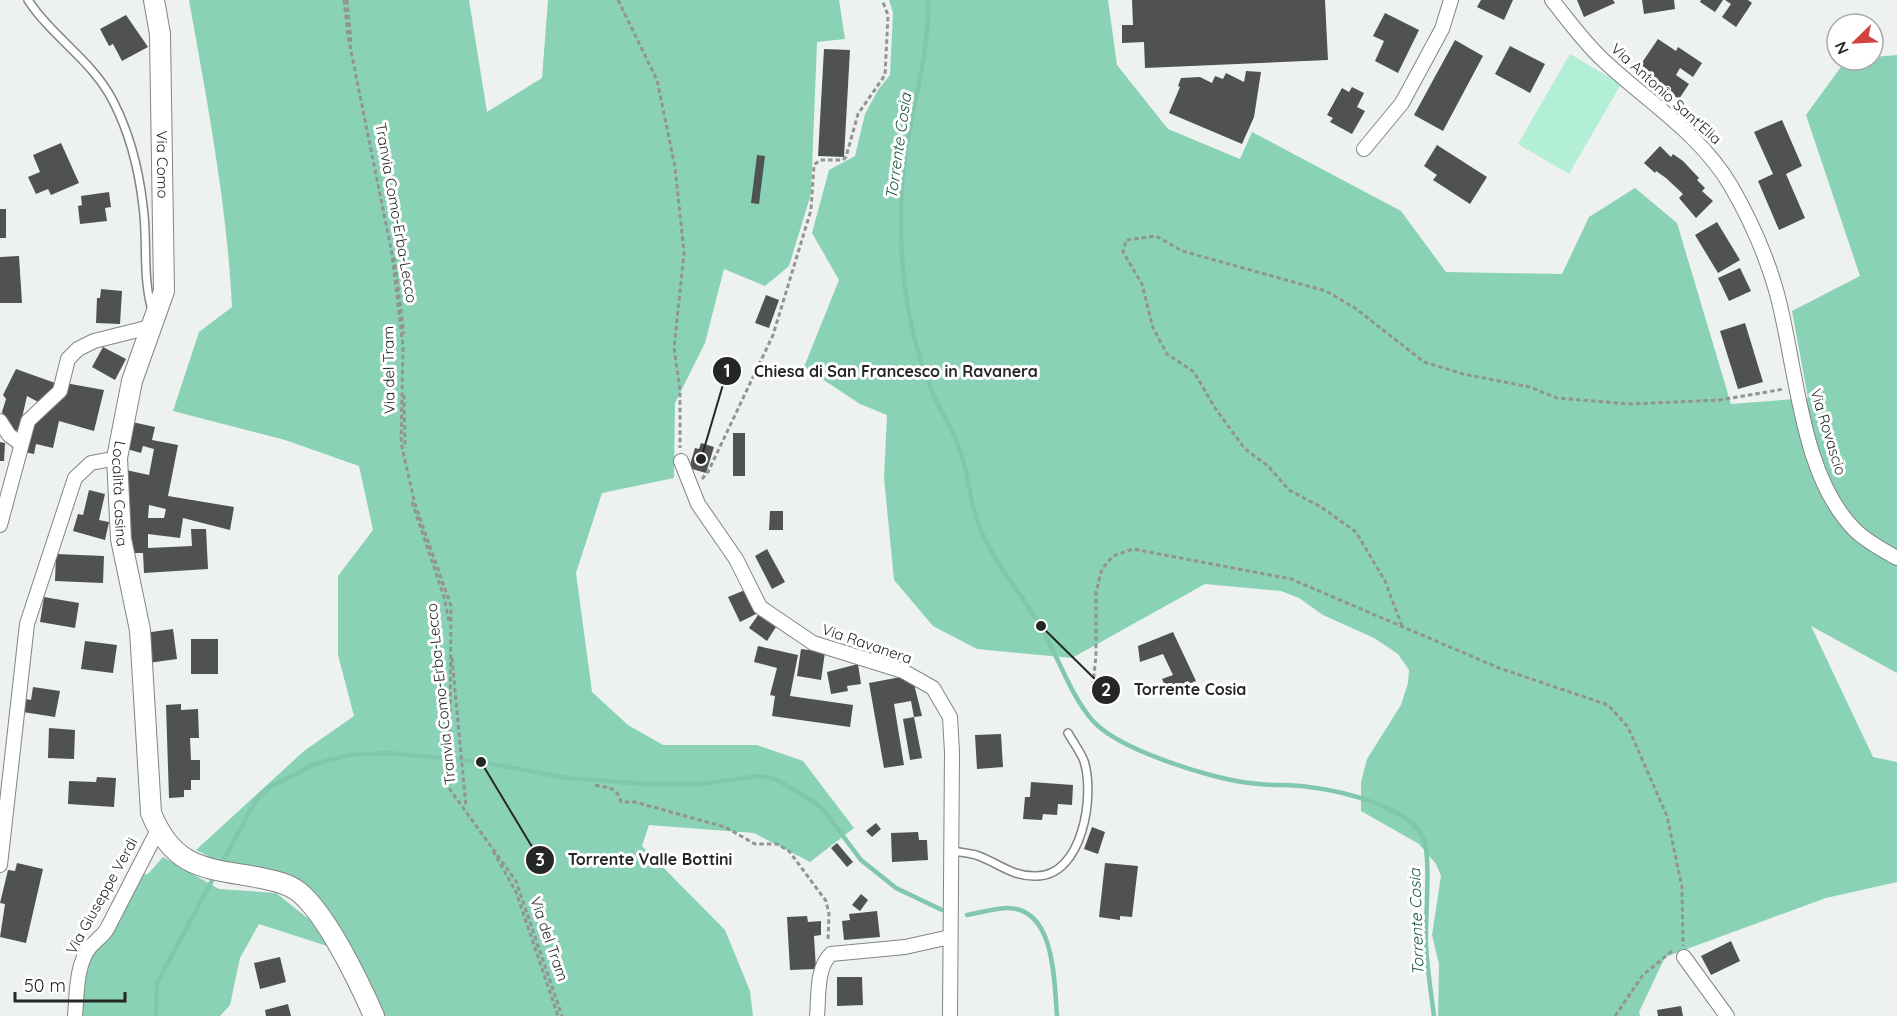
<svg xmlns="http://www.w3.org/2000/svg" width="1897" height="1016" viewBox="0 0 1897 1016" font-family="Quicksand,sans-serif">
  <style>
    .green { fill: #b3eed6 }
    .forest { fill: #8ad2b6 }
    .lines { fill: none; stroke-linecap: round; stroke-linejoin: round }
    .stream { stroke: #80c7ab; stroke-width: 4.5 }
    .building { fill: #4f5251; fill-rule: evenodd }
    .lane-casing { stroke: #828583; stroke-width: 10 }
    .street-casing { stroke: #828583; stroke-width: 16 }
    .secondary-casing { stroke: #828583; stroke-width: 22 }
    .path { stroke: #929493; stroke-width: 3; stroke-dasharray: 4.5 3; stroke-linecap: butt }
    .lane { stroke: #fff; stroke-width: 7 }
    .street { stroke: #fff; stroke-width: 14 }
    .secondary { stroke: #fff; stroke-width: 20 }
    .labels { text-anchor: middle; stroke-width: 6; stroke-linejoin: round; paint-order: stroke }
    .street-label { font-size: 15px; fill: #252626; stroke: #fff }
    .water-label { font-size: 16px; font-style: italic; fill: #18523f; stroke: #fff }
    .leader { fill: none; stroke: #252626; stroke-width: 2 }
    .callout-dot { fill: #252626; stroke: #fff; stroke-width: 2 }
    .mark-label { font-size: 18px; text-anchor: middle; font-weight: bold; fill: #fff }
    .callout-label { font-size: 16px; text-anchor: middle; font-weight: bold; fill: #252626; stroke: #fff; stroke-width: 6; stroke-linejoin: round; paint-order: stroke }
  </style>
  <rect width="100%" height="100%" fill="#edf1ef"/>
  <path class="green" d="M1570 54 1621 84 1569 174 1518 144Z"/>
  <g class="forest">
    <path d="M189 0H469L487 112 542 78 548 0H839L845 39 817 42 811 194 789 266 765 286 724 269 705 343 675 403 674 478 602 493 576 573 592 692 628 725 663 745H757L803 761 854 828 810 862 754 833 649 825 642 846 725 930 750 991 753 1016H382L305 890 226 865 196 850 304 751 354 716 338 655V576L373 530 359 466 285 440 173 411 199 332 232 307C227 204 207 101 189 0Z"/>
    <path d="M889 0H1108L1117 65 1168 129 1240 159 1252 132 1401 211 1446 272 1562 274 1589 217 1635 188 1677 223 1731 404 1808 398 1792 311 1860 276 1806 115 1846 60H1873V57L1897 55V673L1811 626 1873 757 1897 762V882L1826 898 1665 957 1639 1012 1640 1016H1438L1439 964 1432 935 1441 876 1436 864 1419 844 1361 811V782L1367 759 1401 705 1408 683 1409 670 1398 654 1374 638 1323 615 1299 598 1281 591 1205 584 1072 658 977 649 933 626 894 580 884 478 887 415 860 404 804 367 839 280 812 233 829 170 855 156 865 114 878 90 890 75 893 13Z"/>
    <path d="M163 857 219 889 276 893 310 920 327 946 259 924 240 958 230 1005 220 1016H82L84 983 93 951 139 875 148 874Z"/>
  </g>
  <g class="lines">
    <g class="stream">
      <path d="M928 0C930 64 905 125 902 188 898 257 906 330 933 394 942 414 955 433 961 453 970 480 970 509 983 535 998 569 1025 597 1042 629 1059 659 1071 696 1093 721 1119 750 1212 779 1250 783 1270 786 1290 784 1309 787 1342 791 1411 807 1424 840 1431 859 1425 920 1426 944 1427 968 1431 992 1434 1016"/>
      <path d="M221 865 256 800 270 787 315 764 348 755 389 753 481 762 567 778 648 784H701L760 776 775 779 813 801 825 812 861 860 896 888 942 910"/>
      <path d="M967 915C980 913 995 908 1008 908 1056 909 1054 983 1057 1016"/>
      <path d="M156 1016 157 983 215 875"/>
    </g>
  </g>
  <g class="building">
    <path d="M1132 0H1325L1328 60 1145 68 1144 42 1122 43V25H1133Z"/>
    <path d="M1481 0H1513L1504 20 1477 7Z"/>
    <path d="M1577 0H1613L1615 3 1584 17Z"/>
    <path d="M1642 0H1674L1675 9 1644 14Z"/>
    <path d="M1701 0H1723L1715 12 1700 2Z"/>
    <path d="M1725 0H1748L1752 3 1736 27 1722 17 1731 4Z"/>
    <path d="M1385 13 1419 30 1398 73 1375 61 1384 41 1373 36Z"/>
    <path d="M126 15 148 47 122 61 113 44 109 46 100 29Z"/>
    <path d="M1658 39 1676 51 1678 47 1702 63 1693 77 1680 68 1676 75 1689 84 1679 99 1655 83 1657 79 1639 67Z"/>
    <path d="M1455 40 1483 56 1443 131 1414 115Z"/>
    <path d="M1510 46 1545 64 1530 93 1495 74Z"/>
    <path d="M824 49 850 50 844 157 818 156Z"/>
    <path d="M1246 71 1261 72 1254 117 1242 144 1169 113 1180 87 1178 86 1181 78 1200 77 1212 83 1215 76 1223 79 1226 73 1244 82Z"/>
    <path d="M1352 87 1364 93 1357 107 1365 111 1352 134 1330 122 1333 118 1327 115 1342 88 1349 92Z"/>
    <path d="M1782 120 1802 166 1786 174 1805 218 1779 230 1758 181 1773 174 1754 132Z"/>
    <path d="M61 143 79 183 51 195 48 189 36 194 28 177 40 172 33 155Z"/>
    <path d="M1437 145 1487 177 1470 204 1433 180 1437 175 1424 166Z"/>
    <path d="M1660 146 1671 157 1673 154 1683 161 1699 178 1697 180 1705 188 1702 191 1713 201 1696 218 1679 198 1683 194 1666 178 1656 171 1655 173 1644 163Z"/>
    <path d="M757 155 765 156 759 204 751 203Z"/>
    <path d="M109 192 111 207 105 208 107 221 80 224 78 206 82 205 81 196Z"/>
    <rect x="0" y="209" width="6" height="29"/>
    <path d="M1717 222 1740 260 1718 273 1695 235Z"/>
    <path d="M19 256 22 303H0V257Z"/>
    <path d="M1740 268 1751 291 1729 301 1718 278Z"/>
    <path d="M101 289 122 291 120 324 96 323 97 298H100Z"/>
    <path d="M766 295 779 300 769 328 755 323Z"/>
    <path d="M1745 323 1763 382 1738 389 1720 331Z"/>
    <path d="M103 347 126 359 115 380 92 367Z"/>
    <path d="M16 369 58 384 42 404 27 396 19 431 10 429 2 412 6 399 3 395Z"/>
    <path d="M65 383 104 390 94 431 59 421 53 448 36 444 34 454 24 452 29 425Z"/>
    <path d="M132 422 155 427 152 440 178 445 168 496 234 507 230 530 183 518 180 538 148 534V548L192 546 191 529H206L208 569 144 573 143 553H126V470L149 475 154 449 143 446 141 453 127 449ZM149 505 166 509 164 518H148Z"/>
    <rect x="733" y="433" width="12" height="43"/>
    <path d="M0 442 5 443 4 461H0Z"/>
    <path d="M701 443 714 447 706 473 689 468 695 448 699 449Z"/>
    <path d="M89 490 105 494 99 520 109 522 105 540 73 531 78 514 83 515Z"/>
    <path d="M770 511H783V530H769Z"/>
    <path d="M767 549 785 582 772 589 755 556Z"/>
    <path d="M56 554 104 556 103 583 55 581Z"/>
    <path d="M745 590 756 614 740 622 728 597Z"/>
    <path d="M44 597 79 603 75 628 40 622Z"/>
    <path d="M758 615 776 627 767 641 749 628Z"/>
    <path d="M173 629 177 659 148 663 144 633Z"/>
    <path d="M1173 632 1196 681 1168 692 1162 679 1173 675 1163 654 1140 662 1138 646Z"/>
    <rect x="191" y="639" width="27" height="35"/>
    <path d="M85 641 117 645 113 673 81 669Z"/>
    <path d="M758 646 798 655 790 696 853 705 850 727 772 716 775 696 770 695 777 668 754 662Z"/>
    <path d="M801 649 825 652 821 680 797 676Z"/>
    <path d="M858 664 861 684 847 686 848 691 831 694 827 672Z"/>
    <path d="M906 676 913 680 922 716 914 717 911 701 894 704 904 765 884 768 869 683Z"/>
    <path d="M33 687 60 691 55 717 23 712 25 699 31 700Z"/>
    <path d="M181 704V710L198 709 199 738H190L191 760H200V780H191V790H184V797L169 798 166 705Z"/>
    <path d="M914 717 922 758 910 760 903 719Z"/>
    <path d="M49 728 75 730 74 759 48 758Z"/>
    <path d="M1001 734 1003 767 977 769 975 735Z"/>
    <path d="M97 777 116 778 114 807 68 804 69 781 96 782Z"/>
    <path d="M1031 782 1073 785 1072 805 1058 804 1057 815 1043 814 1042 820 1023 819 1025 797H1030Z"/>
    <path d="M876 823 881 829 872 837 866 831Z"/>
    <path d="M1092 827 1105 832 1098 854 1084 849Z"/>
    <path d="M918 832 919 840H927L928 860 892 862 891 833Z"/>
    <path d="M837 843 853 862 847 867 831 848Z"/>
    <path d="M17 863 43 869 26 943 0 937 5 904 0 903 8 870 15 871Z"/>
    <path d="M1105 863 1138 866 1132 917 1120 916V920L1099 917Z"/>
    <path d="M861 894 868 900 860 911 852 905Z"/>
    <path d="M877 911 880 937 844 940 842 921 850 920 849 914Z"/>
    <path d="M807 916 808 922 821 921V935L814 936 816 969 790 970 787 917Z"/>
    <path d="M1731 941 1740 961 1711 975 1701 956Z"/>
    <path d="M280 957 286 982 260 989 254 963Z"/>
    <path d="M837 977H862L863 1005 837 1006Z"/>
    <path d="M288 1004 291 1016H266L265 1010Z"/>
    <path d="M1681 1006 1683 1016H1658L1657 1010Z"/>
  </g>
  <g class="lines">
    <defs>
      <g id="lane">
        <path d="M28 0C52 37 93 61 113 101 129 132 139 171 143 206 148 240 142 276 152 310"/>
        <path d="M953 851C960 852 968 853 976 855 997 862 1012 877 1036 876 1083 876 1095 795 1084 761 1080 751 1073 742 1068 733"/>
      </g>
      <g id="street">
        <path d="M1552 0C1568 20 1583 41 1602 59 1645 100 1700 133 1731 186 1750 219 1766 255 1776 290 1797 364 1799 474 1855 530 1867 542 1883 550 1897 558"/>
        <path d="M1364 149 1402 103 1442 29 1451 0"/>
        <path d="M0 421 9 435 21 444"/>
        <path d="M681 461 698 504 736 559 760 607 813 643 903 671 933 688 950 717 952 752 950 1016"/>
        <path d="M0 525 28 421 60 391 68 359 78 349 94 341 150 327"/>
        <path d="M0 865 27 624 75 478 91 463 117 458"/>
        <path d="M1684 957 1727 1016"/>
        <path d="M75 1016C77 994 76 964 90 947 96 940 102 937 107 929L158 830"/>
        <path d="M817 1016C819 996 816 968 831 954L905 947 950 937"/>
      </g>
      <g id="secondary">
        <path id="s1" d="M154 0 160 34 164 291 132 381 117 458 121 539 140 630 151 813C174 870 207 868 261 878 275 881 287 883 299 892 327 915 359 982 374 1016"/>
      </g>
    </defs>
    <use href="#lane" class="lane-casing"/>
    <use href="#street" class="street-casing"/>
    <use href="#secondary" class="secondary-casing"/>
    <g class="path">
      <path d="M344 0 348 36 392 254 403 346 401 443 415 504 451 606 450 738 446 784 516 881 562 1016"/>
      <path d="M347 0 351 42"/>
      <path d="M618 0 657 80 675 167 684 253 674 348 680 390V448"/>
      <path d="M394 257 404 334"/>
      <path d="M404 395 405 448"/>
      <path d="M702 479 708 472 773 335 811 210 814 165 820 160H843L846 157 858 114 885 75 888 15 882 0"/>
      <path d="M412 502 444 597 449 622"/>
      <path d="M1402 626 1385 581 1356 532 1321 507 1289 490 1268 466 1245 449 1215 408 1194 372 1167 354 1153 328 1142 284 1123 252 1126 240 1156 236 1182 251 1326 291 1355 308 1424 362 1463 374 1530 387 1557 398 1630 404 1720 400 1784 389"/>
      <path d="M452 658 466 807"/>
      <path d="M1092 693 1096 656V592L1102 569 1113 556 1133 549 1291 579 1499 668 1608 705 1628 727 1667 816 1682 887 1683 946"/>
      <path d="M595 785C609 788 617 787 621 802H635L725 827 755 844H777L789 851 826 901 829 914 828 940"/>
      <path d="M493 851 516 892 558 1016"/>
      <path d="M1615 1016 1643 975 1672 951"/>
    </g>
    <use href="#lane" class="lane"/>
    <use href="#street" class="street"/>
    <use href="#secondary" class="secondary"/>
  </g>
  <g class="labels">
    <g class="street-label">
      <text transform="translate(1666 94) rotate(42)" y="5">Via Antonio Sant'Elia</text>
      <text dy="5" stroke="none"><textPath href="#s1" startOffset="165">Via Como</textPath></text>
      <text transform="translate(396 213) rotate(80)" y="5">Tranvia Como-Erba-Lecco</text>
      <text transform="translate(389 370) rotate(-91)" y="5">Via del Tram</text>
      <text transform="translate(1828 432) rotate(73)" y="5">Via Rovascio</text>
      <text dy="5" stroke="none"><textPath href="#s1" startOffset="501">Località Casina</textPath></text>
      <text transform="translate(867 644) rotate(19)" y="5">Via Ravanera</text>
      <text transform="translate(441 694) rotate(-96)" y="5">Tranvia Como-Erba-Lecco</text>
      <text transform="translate(102 896) rotate(-61)" y="5">Via Giuseppe Verdi</text>
      <text transform="translate(549 939) rotate(71)" y="5">Via del Tram</text>
    </g>
    <g class="water-label">
      <text transform="translate(898 146) rotate(-82)" y="6">Torrente Cosia</text>
      <text transform="translate(1416 922) rotate(-92)" y="6">Torrente Cosia</text>
    </g>
  </g>
  <path class="leader" d="M701 459L727 371M1041 626L1106 690M481 762L540 860"/>
  <g class="callout-dot">
    <circle cx="701" cy="459" r="6"/>
    <circle cx="1041" cy="626" r="6"/>
    <circle cx="481" cy="762" r="6"/>
    <circle cx="727" cy="371" r="15"/>
    <circle cx="1106" cy="690" r="15"/>
    <circle cx="540" cy="860" r="15"/>
  </g>
  <g class="mark-label">
    <text x="727" y="377">1</text>
    <text x="1106" y="696">2</text>
    <text x="540" y="866">3</text>
  </g>
  <g class="callout-label">
    <text x="896" y="377">Chiesa di San Francesco in Ravanera</text>
    <text x="1190" y="695">Torrente Cosia</text>
    <text x="650" y="865">Torrente Valle Bottini</text>
  </g>
  <g transform="translate(1855 42) rotate(246)"><circle r="28" fill="#ffffff" stroke="#a8a8a8" stroke-width="1.5"/>
  <path d="M0-4.5L10 22L0 15L-10 22Z" fill="#d2433f"/>
  <text y="-9" font-size="16" font-weight="bold" text-anchor="middle" fill="#252626">N</text>
  </g>
  <path d="M15 992v9h110v-9" fill="none" stroke="#252626" stroke-width="3"/>
  <text x="24" y="992" font-size="18" fill="#252626" stroke="#ffffff" stroke-width="4.5" paint-order="stroke">50 m</text>
</svg>
